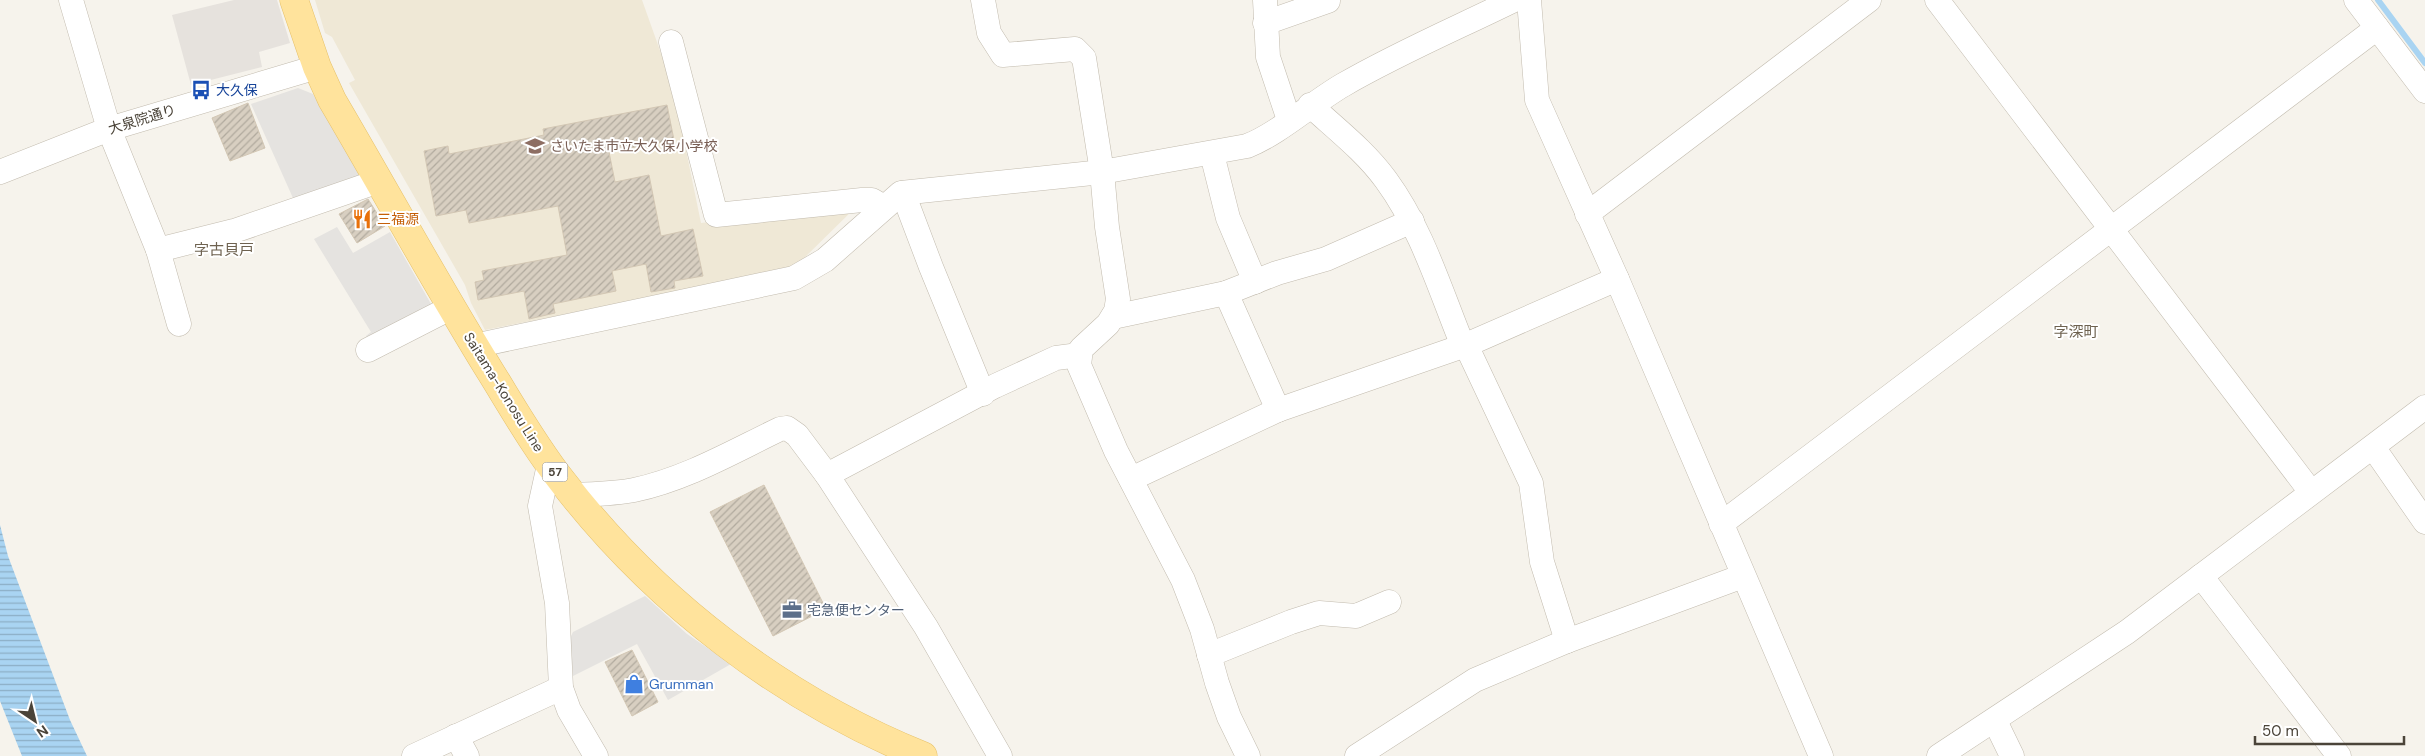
<svg xmlns="http://www.w3.org/2000/svg" width="2425" height="756" viewBox="0 0 2425 756" font-family="'DM Sans','Noto Sans JP',sans-serif">
  <style>
    .industrial { fill: #e6e2dd }
    .education { fill: #efe8d6 }
    .parking { fill: #e5e3e0 }
    .water { fill: url(#water-rules) }
    .lines { fill: none; stroke-linecap: round; stroke-linejoin: round }
    .stream { stroke: #a9d4f2; stroke-width: 6 }
    .building { fill: url(#building-hatch); stroke: #d3c7b4 }
    .minor-casing { stroke: #c2bbae; stroke-width: 25 }
    .major-casing { stroke: #e6c16a; stroke-width: 29 }
    .minor { stroke: #fff; stroke-width: 24 }
    .major { stroke: #ffe39c; stroke-width: 28 }
    .labels { text-anchor: middle; stroke-width: 4; stroke-linejoin: round; paint-order: stroke }
    .shield { fill: #fff; stroke: #817c74; stroke-width: 1 }
    .shield-label { font-size: 12px; font-weight: bold; fill: #4b4439 }
    .transit-label { font-size: 14px; fill: #164399; stroke: #fff; text-anchor: start }
    .street-label { font-size: 14px; fill: #4b4439; stroke: #fff }
    .education-label { font-size: 14px; fill: #785e54; stroke: #fff; text-anchor: start }
    .food-label { font-size: 14px; fill: #c56008; stroke: #fff; text-anchor: start }
    .service-label { font-size: 14px; fill: #4e5e75; stroke: #fff; text-anchor: start }
    .shop-label { font-size: 14px; fill: #366cbe; stroke: #fff; text-anchor: start }
    .neighbourhood-label { font-size: 15px; fill: #6e6250; stroke: #fff }
  </style>
  <defs>
    <pattern id="water-rules" width="6" height="5" patternUnits="userSpaceOnUse" patternTransform="scale(1.25)"><rect width="6" height="5" fill="#a9d4f2"/><path d="M0 2.5h6" fill="none" stroke="#8caec5"/></pattern>
    <pattern id="building-hatch" width="6" height="6" patternUnits="userSpaceOnUse" patternTransform="scale(1.25)"><rect width="6" height="6" fill="#d8cfc1"/><path d="M-1 1l2-2M0 6l6-6M5 7l2-2" fill="none" stroke="#b1aa9e"/></pattern>
  </defs>
  <rect width="100%" height="100%" fill="#f6f3ec"/>
  <path class="industrial" d="M234 0H277L290 43 259 52 262 67 191 85 172 15Z"/>
  <path class="education" d="M315 0H642L673 87 701 223 859 204 793 269 485 330 471 303 465 285 349 83 355 80 332 37 325 33Z"/>
  <g class="parking">
    <path d="M298 88 313 94 364 182 297 207 251 104Z"/>
    <path d="M337 227 353 253 390 232 435 311 371 344 366 336 371 332 314 239Z"/>
    <path d="M645 596 687 634 731 664 668 700 637 644 573 676 570 638 573 632Z"/>
  </g>
  <path class="water" d="M0 525 8 556 70 720 87 756H22L0 701Z"/>
  <g class="lines">
    <path class="stream" d="M2378 0 2425 63"/>
  </g>
  <g class="building">
    <path d="M248 103 265 148 230 161 212 118Z"/>
    <path d="M667 105 674 140 609 152 615 182 649 175 661 236 693 229 703 276 674 281 675 288 651 292 646 264 612 271 616 291 553 304 555 313 529 319 524 291 478 300 475 282 484 280 482 271 567 255 558 206 469 223 466 210 436 216 424 151 448 146 449 154 544 135 543 129Z"/>
    <path d="M368 199 385 226 357 243 339 214Z"/>
    <path d="M764 485 826 609 773 636 710 512Z"/>
    <path d="M632 650 658 702 632 716 605 662Z"/>
  </g>
  <g class="lines">
    <defs>
      <g id="minor">
        <path d="M71 0 109 129 158 250 179 324"/>
        <path d="M983 0 989 33 1003 55 1075 49 1084 58 1102 172 1107 227 1118 299 1116 311 1108 324 1081 349 1079 365 1116 451 1183 580 1202 629 1217 683 1229 717 1248 756"/>
        <path d="M1265 0 1268 57 1289 120"/>
        <path d="M1529 0 1537 100 1617 279 1821 756"/>
        <path d="M1937 0 2311 492"/>
        <path d="M2356 0 2425 91"/>
        <path d="M1265 23 1328 1"/>
        <path d="M671 42 716 215 862 200H872L884 207"/>
        <path d="M1310 105C1336 129 1365 151 1386 180 1422 229 1440 290 1463 346"/>
        <path d="M1212 154 1228 218 1255 282"/>
        <path d="M0 172 109 129 317 67"/>
        <path d="M903 193 931 267 983 394"/>
        <path d="M1587 214 1869 0"/>
        <path d="M158 250 234 231 379 181"/>
        <path d="M1226 293 1278 410"/>
        <path d="M1113 317 1226 293 1277 273 1326 259 1412 221"/>
        <path d="M1466 345 1531 483 1542 562 1567 641"/>
        <path d="M474 346 794 278 825 260 901 193 1102 172 1247 146C1278 134 1312 103 1343 85 1398 53 1457 28 1514 0"/>
        <path d="M368 350 452 307"/>
        <path d="M2373 447 2425 522"/>
        <path d="M549 465 540 506 557 603 561 688 569 710 596 756"/>
        <path d="M827 475 926 627 1000 756"/>
        <path d="M1131 479 1278 410 1466 345 1617 279"/>
        <path d="M572 495C593 494 614 494 634 490 686 479 732 452 780 429L787 428 797 435 827 475 995 386 1056 358 1079 355"/>
        <path d="M1721 524 2377 28"/>
        <path d="M2201 576 2339 756"/>
        <path d="M1209 655 1291 622 1319 613 1356 616 1389 602"/>
        <path d="M1995 721 2012 756"/>
        <path d="M456 736 467 756"/>
        <path d="M414 756 561 688"/>
        <path d="M1357 756 1475 680 1567 641 1743 576"/>
        <path d="M1939 756 2127 632 2425 407"/>
      </g>
      <path id="major" d="M294 0 317 67 332 100C385 190 435 282 490 371 513 408 535 447 562 481 655 602 782 699 923 756"/>
    </defs>
    <use href="#minor" class="minor-casing"/>
    <use href="#major" class="major-casing"/>
    <use href="#minor" class="minor"/>
    <use href="#major" class="major"/>
  </g>
  <defs>
    <symbol id="bus-bare" viewBox="-9 -9 18 18"><path d="M-5-6H5V4H4V6H2V4H-2V6H-4V4H-5ZM-3.5-4V0h7V-4ZM-3.5 1.2v1.5H-2V1.2ZM2 1.2v1.5H3.5V1.2Z" fill="#1a4fb4" stroke="#fff" stroke-width="2.5" paint-order="stroke"/></symbol>
    <symbol id="school-bare" viewBox="-9 -9 18 18"><path d="M0-5L7-2L0 1L-7-2ZM-4 1L0 2.5L4 1V4Q0 6-4 4Z" fill="#8d6e63" stroke="#fff" stroke-width="2.5" paint-order="stroke"/></symbol>
    <symbol id="restaurant-bare" viewBox="-9 -9 18 18"><path d="M-5-6h1v4h1v-4h1v4h1v-4h1v5L-1.5 .5V6h-2V.5L-5-1ZM5-6V6H3V1.5H1.5Q1.5-4 5-6Z" fill="#e8710a" stroke="#fff" stroke-width="2.5" paint-order="stroke"/></symbol>
    <symbol id="office-bare" viewBox="-9 -9 18 18"><path d="M-6-3h4V-5.5h4V-3h4V5H-6ZM-1-4.5V-3h2v-1.5ZM-6 0V1H6V0Z" fill="#5c6f8a" stroke="#fff" stroke-width="2.5" paint-order="stroke"/></symbol>
    <symbol id="shop-bare" viewBox="-9 -9 18 18"><path d="M-5-2.5h2.3a2.7 3.5 0 0 1 5.4 0H5L5.5 6h-11ZM-1.5-2.5h3a1.5 2.3 0 0 0-3 0Z" fill="#3f7fe0" stroke="#fff" stroke-width="2.5" paint-order="stroke"/></symbol>
  </defs>
  <g fill-rule="evenodd">
    <use href="#bus-bare" x="187" y="76" width="28" height="28"/>
    <use href="#school-bare" x="521" y="132" width="28" height="28"/>
    <use href="#restaurant-bare" x="348" y="205" width="28" height="28"/>
    <use href="#office-bare" x="778" y="596" width="28" height="28"/>
    <use href="#shop-bare" x="620" y="670" width="28" height="28"/>
  </g>
  <g class="labels">
    <rect class="shield" x="542.5" y="462.5" width="25" height="19" rx="4"/>
    <g class="shield-label">
      <text x="555" y="476">57</text>
    </g>
    <g class="transit-label">
      <text x="216" y="95">大久保</text>
    </g>
    <g class="street-label">
      <text transform="translate(142 119) rotate(-17)" y="5">大泉院通り</text>
      <text transform="translate(504 392) rotate(58)" y="5">Saitama-Konosu Line</text>
    </g>
    <g class="education-label">
      <text x="550" y="151">さいたま市立大久保小学校</text>
    </g>
    <g class="food-label">
      <text x="377" y="224">三福源</text>
    </g>
    <g class="service-label">
      <text x="807" y="615">宅急便センター</text>
    </g>
    <g class="shop-label">
      <text x="649" y="689">Grumman</text>
    </g>
    <g class="neighbourhood-label">
      <text x="224" y="255">字古貝戸</text>
      <text x="2076" y="337">字深町</text>
    </g>
  </g>
  <g transform="translate(35 721) rotate(145)" stroke="#ffffff" stroke-width="4" paint-order="stroke">
  <path d="M0-4L9 19L0 12L-9 19Z" fill="#4b4439"/>
  <text y="-8" font-size="14" font-weight="bold" text-anchor="middle" fill="#4b4439">N</text>
  </g>
  <path d="M2255 736v8h149v-8" fill="none" stroke="#4b4439" stroke-width="2.5"/>
  <text x="2262" y="736" font-size="15" fill="#4b4439" stroke="#ffffff" stroke-width="4" paint-order="stroke">50 m</text>
</svg>
